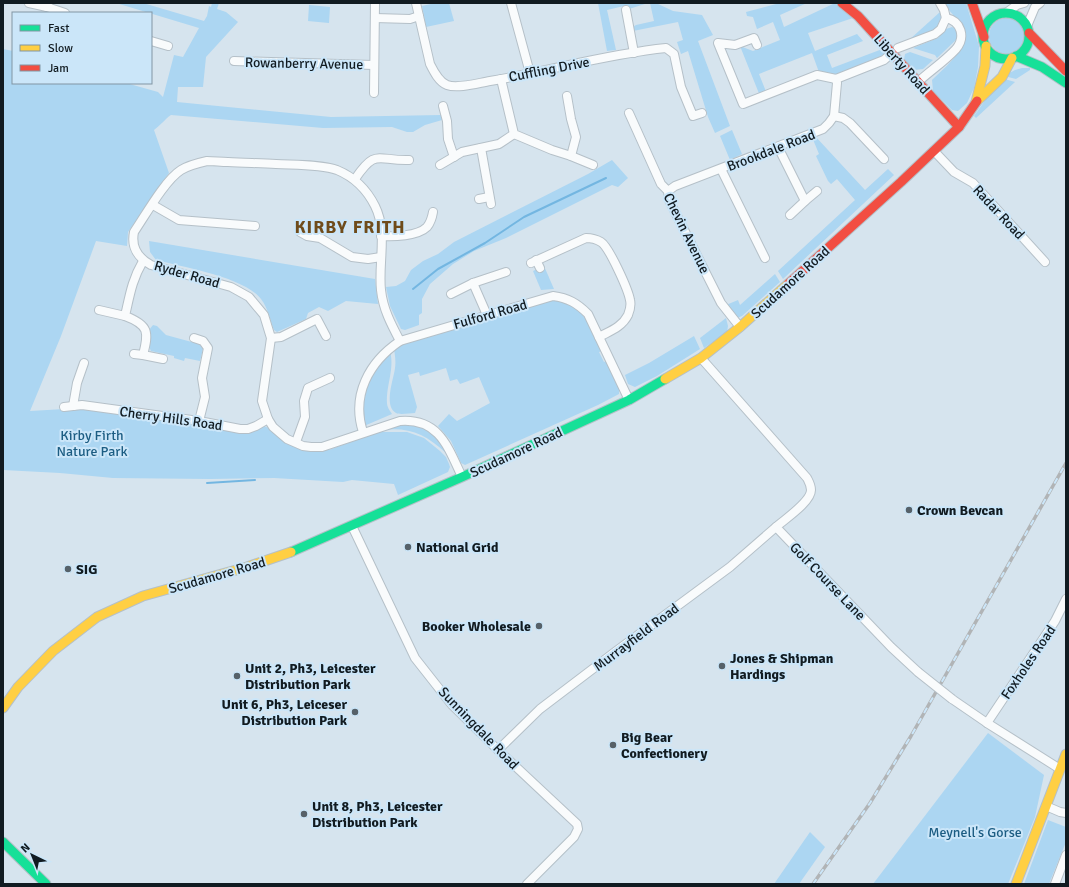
<svg xmlns="http://www.w3.org/2000/svg" width="1069" height="887" viewBox="0 0 1069 887" font-family="Signika,sans-serif">
  <style>
    .green { fill: #acd6f2 }
    .lines { fill: none; stroke-linecap: round; stroke-linejoin: round }
    .stream { stroke: #73b6e1; stroke-width: 2 }
    .street-casing { stroke: #b5c0c8; stroke-width: 10 }
    .fast-casing { stroke: #b5c0c8; stroke-width: 11 }
    .slow-casing { stroke: #b5c0c8; stroke-width: 11 }
    .jam-casing { stroke: #b5c0c8; stroke-width: 11 }
    .street { stroke: #f9fbfc; stroke-width: 8 }
    .fast { stroke: #16e098; stroke-width: 9 }
    .slow { stroke: #ffcf43; stroke-width: 9 }
    .jam { stroke: #f24e42; stroke-width: 9 }
    .rail-casing { stroke: #b1b4b6; stroke-width: 3.5 }
    .rail { stroke: #cbe6f9; stroke-width: 2; stroke-dasharray: 6; stroke-linecap: butt }
    .street-bridge-casing { stroke: #b5c0c8; stroke-width: 10; stroke-linecap: butt }
    .street-bridge { stroke: #f9fbfc; stroke-width: 8 }
    .poi-dot { fill: #566169; stroke: #cbe6f9; stroke-width: 1.5 }
    .labels { text-anchor: middle; stroke-width: 4; stroke-linejoin: round; paint-order: stroke }
    .street-label { font-size: 14px; fill: #111b21; stroke: #cbe6f9 }
    .park-label { font-size: 14px; fill: #1c5d83; stroke: #cbe6f9 }
    .poi-label { font-size: 14px; font-weight: bold; fill: #111b21; stroke: #cbe6f9; text-anchor: start }
    .district-label { font-size: 18px; font-weight: bold; letter-spacing: 1px; fill: #6f4b1a; stroke: #cbe6f9 }
  </style>
  <rect width="100%" height="100%" fill="#d6e4ee"/>
  <g class="green">
    <path d="M116 3H143L204 21 207 16 209 6 211 7 212 3H219L217 9 226 12 238 22 206 57 203 87H178L177 102 331 117 441 115 442 120 425 125 413 132H407L392 127 323 128 171 115C165 119 161 125 154 130L169 173 128 232 127 246 96 241 61 336 30 411 82 408 174 420 264 426 317 450H329L378 432H407L424 438 440 451 446 457 449 464 450 467 448 472 398 495 394 484 352 480 343 482 274 478 210 479 113 478 60 473 3 470V49L13 51V83H126L158 92 163 97 174 55 183 57 199 28Z"/>
    <path d="M435 3H449L454 21 426 27 422 6Z"/>
    <path d="M598 3H648L629 9 628 5 607 10 616 50 607 51Z"/>
    <path d="M650 3H656L673 11 702 15 713 35 698 41 730 126 715 133 708 117 688 51 681 54 677 42 683 40 678 22 633 31V27L636 25 654 21Z"/>
    <path d="M780 3H807L780 15 784 27 835 3 853 18 808 33 815 51 857 34 863 41 827 55 832 68 885 48 892 53 836 79 820 75 812 53 759 74 767 94 760 96 740 46 753 51 780 40 773 22 757 29 753 17 747 16 746 12Z"/>
    <path d="M943 3H966L979 46 978 67 974 88 967 103 958 111 952 110 933 91 932 80C942 70 969 48 965 33 961 22 950 12 943 3Z"/>
    <path d="M309 5 330 7 329 23 308 21Z"/>
    <path d="M940 12 941 17 940 26 929 33 909 40Z"/>
    <circle cx="1007" cy="36" r="18"/>
    <path d="M952 27 957 30 958 38 937 58 935 55 913 48 938 38 946 29Z"/>
    <path d="M910 52 933 60 923 69 914 70 904 59 905 54Z"/>
    <path d="M1022 68H1030V70L1016 79 1004 76 1015 70Z"/>
    <path d="M1001 78 1015 82 976 118 974 116Z"/>
    <path d="M732 130 742 154 730 160 720 136Z"/>
    <path d="M815 136 865 190 888 169 894 175 783 279 778 271 855 200 837 179 831 184 828 181 816 156 819 154 812 137Z"/>
    <path d="M612 160 628 178 618 187 612 185 506 238 474 251 453 264 430 284 422 299V313L419 315V325L405 330 401 329 390 306 386 287 396 286 405 281 411 270 423 261 438 254 454 242 588 174Z"/>
    <path d="M149 241 375 279 378 304 346 301 328 311 319 307 308 313 306 319 277 332 274 330C270 320 268 308 261 299 244 277 183 267 156 260L150 252Z"/>
    <path d="M544 266 554 289 541 290 533 271Z"/>
    <path d="M775 274 780 282 742 316 737 318 726 305 738 300 740 305Z"/>
    <path d="M549 299C584 303 588 323 602 351L599 352 604 362 606 361 619 389V394L598 405 465 465 461 463 451 441 438 426 449 414 457 421 490 403 479 377 460 384 457 379 450 381 446 368 420 376 419 372 408 375 417 407 415 413C410 413 400 415 396 413 383 406 394 378 395 368 396 362 395 355 394 349L401 344Z"/>
    <path d="M726 318 728 326 727 332 704 348 700 338Z"/>
    <path d="M153 325 157 326 166 335 199 344 203 349 200 361 185 358 184 361 174 358V356L151 351C147 344 152 337 149 330Z"/>
    <path d="M694 336 700 349 657 376 635 387 628 384 625 375 649 363Z"/>
    <path d="M389 348C396 367 386 384 387 403 387 407 390 411 392 414L364 426 361 393Z"/>
    <path d="M412 424C430 430 438 436 446 453 425 434 410 427 382 430L393 426Z"/>
    <path d="M988 733 1044 775 1035 817 1008 884H873Z"/>
    <path d="M1048 820 1066 827V842L1049 884H1024Z"/>
    <path d="M810 832 825 847 799 884H774Z"/>
  </g>
  <g class="lines">
    <g class="stream">
      <path d="M413 289 438 269 485 243 524 217 606 178"/>
      <path d="M207 483 255 480"/>
    </g>
    <defs>
      <g id="street">
        <path d="M29 3 47 7"/>
        <path d="M48 3 47 7 65 13"/>
        <path d="M416 3 430 64C434 72 439 82 447 85 458 89 478 83 490 81 549 71 607 54 666 48L674 54 681 87 693 116 702 113"/>
        <path d="M511 3 530 73"/>
        <path d="M626 10 634 53"/>
        <path d="M1006 13 1017 5 1024 3"/>
        <path d="M375 18 410 19 419 16"/>
        <path d="M1027 26 1035 7 1040 3"/>
        <path d="M151 41 168 46"/>
        <path d="M757 45 754 38 735 45 718 43 743 104 817 75 836 79 884 60 892 53"/>
        <path d="M898 48 935 34 941 29 946 18"/>
        <path d="M234 61 374 65"/>
        <path d="M501 79 514 134 552 150 571 156 593 165"/>
        <path d="M918 82C930 71 945 61 956 49 966 37 961 21 946 18L944 10 940 3"/>
        <path d="M374 93 375 3"/>
        <path d="M567 96 571 119 576 137 571 156"/>
        <path d="M443 106 447 121 448 139 454 157"/>
        <path d="M629 113 661 184 668 191 669 200 721 303 740 327"/>
        <path d="M834 116 843 118 850 123 884 159"/>
        <path d="M778 147 805 201 790 215"/>
        <path d="M481 148 491 204"/>
        <path d="M934 151 954 172 973 183 1045 262"/>
        <path d="M440 165 462 152 499 144 514 134"/>
        <path d="M721 169 765 258"/>
        <path d="M355 179C376 148 377 161 409 160"/>
        <path d="M668 191 675 186 823 129 829 123 834 116 837 83 836 79"/>
        <path d="M479 199 489 197"/>
        <path d="M805 201 817 191"/>
        <path d="M153 205 179 220 255 226"/>
        <path d="M300 232 307 236 320 238 352 257 368 259 381 257"/>
        <path d="M381 236C393 237 418 236 427 227 431 222 432 218 433 212"/>
        <path d="M536 260 540 268"/>
        <path d="M143 261C132 280 130 294 125 316 149 325 149 332 143 355L163 359"/>
        <path d="M531 263 586 238C591 238 596 239 601 242 609 247 628 289 630 300 631 304 630 310 628 315 622 327 610 331 599 337"/>
        <path d="M473 283 487 315"/>
        <path d="M451 294 473 283 506 272"/>
        <path d="M99 310 125 316"/>
        <path d="M194 338 203 341 208 348 202 378 205 397 199 421"/>
        <path d="M271 338 281 337 317 319 326 336"/>
        <path d="M400 341C391 324 383 309 381 290 378 263 388 232 375 206 367 190 354 177 337 170 320 164 294 165 276 164 260 163 244 163 228 162 221 162 214 161 207 161 198 163 189 165 181 170 165 180 145 216 134 232 131 247 138 258 151 265L231 287 249 297 264 315 271 338 262 401 268 419 273 427 287 439 303 446 311 447H322L400 421C439 418 448 447 462 477"/>
        <path d="M134 354 143 355"/>
        <path d="M701 358 807 478C809 482 811 485 811 490 811 502 785 519 776 527L891 647 918 672"/>
        <path d="M73 406 77 383 84 363"/>
        <path d="M64 407 82 405 199 421 240 429H248L256 426 268 419"/>
        <path d="M363 432C351 395 369 362 400 341L553 296C568 298 577 303 588 314L629 400"/>
        <path d="M296 442 305 417 304 401 308 388 330 378"/>
        <path d="M352 526 415 658 452 705 498 750 577 824 578 829 574 837 527 884"/>
        <path d="M952 699 987 723 1060 769"/>
        <path d="M987 723 1055 621 1066 599"/>
        <path d="M498 750 540 709 615 652 730 567 776 527"/>
        <path d="M1046 806 1060 812 1066 813"/>
        <path d="M1055 884 1066 855"/>
      </g>
      <g id="fast">
        <circle cx="1006" cy="36" r="23"/>
        <path d="M1016 56 1042 67 1066 83"/>
        <path d="M291 552 462 477 629 400 665 379"/>
        <path d="M3 842 46 884"/>
      </g>
      <g id="slow">
        <path d="M977 101 1002 77 1012 58"/>
        <path d="M976 102 985 66 986 46"/>
        <path d="M665 379 701 358 740 327 788 284"/>
        <path d="M3 708 18 687 53 651 97 617 143 596 247 567 291 552"/>
        <path d="M1016 884 1066 754"/>
      </g>
      <g id="jam">
        <path d="M842 3 858 16 959 127"/>
        <path d="M972 3 984 37"/>
        <path d="M1029 33 1066 71"/>
        <path d="M788 284 901 182 959 127 977 101"/>
      </g>
    </defs>
    <use href="#street" class="street-casing"/>
    <use href="#fast" class="fast-casing"/>
    <use href="#slow" class="slow-casing"/>
    <use href="#jam" class="jam-casing"/>
    <use href="#street" class="street"/>
    <use href="#fast" class="fast"/>
    <use href="#slow" class="slow"/>
    <use href="#jam" class="jam"/>
    <defs>
      <path id="rail" d="M813 884 870 803 911 736 1066 463"/>
    </defs>
    <use href="#rail" class="rail-casing"/>
    <use href="#rail" class="rail"/>
    <defs>
      <path id="street-bridge" d="M918 672 952 699"/>
    </defs>
    <use href="#street-bridge" class="street-bridge-casing"/>
    <use href="#street-bridge" class="street-bridge"/>
  </g>
  <g class="poi-dot">
    <circle cx="909" cy="510" r="4"/>
    <circle cx="408" cy="547" r="4"/>
    <circle cx="68" cy="569" r="4"/>
    <circle cx="539" cy="626" r="4"/>
    <circle cx="722" cy="666" r="4"/>
    <circle cx="237" cy="676" r="4"/>
    <circle cx="355" cy="712" r="4"/>
    <circle cx="613" cy="745" r="4"/>
    <circle cx="304" cy="814" r="4"/>
  </g>
  <g class="labels">
    <g class="street-label">
      <text transform="translate(304 63) rotate(1)" y="5">Rowanberry Avenue</text>
      <text transform="translate(902 64) rotate(48)" y="5">Liberty Road</text>
      <text transform="translate(549 69) rotate(-11)" y="5">Cuffling Drive</text>
      <text transform="translate(771 150) rotate(-21)" y="5">Brookdale Road</text>
      <text transform="translate(999 212) rotate(47)" y="5">Radar Road</text>
      <text transform="translate(687 233) rotate(64)" y="5">Chevin Avenue</text>
      <text transform="translate(187 274) rotate(16)" y="5">Ryder Road</text>
      <text transform="translate(790 282) rotate(-42)" y="5">Scudamore Road</text>
      <text transform="translate(490 314) rotate(-16)" y="5">Fulford Road</text>
      <text transform="translate(171 418) rotate(8)" y="5">Cherry Hills Road</text>
      <text transform="translate(516 452) rotate(-25)" y="5">Scudamore Road</text>
      <text transform="translate(217 575) rotate(-16)" y="5">Scudamore Road</text>
      <text transform="translate(828 581) rotate(46)" y="5">Golf Course Lane</text>
      <text transform="translate(636 637) rotate(-37)" y="5">Murrayfield Road</text>
      <text transform="translate(1028 662) rotate(-56)" y="5">Foxholes Road</text>
      <text transform="translate(479 728) rotate(46)" y="5">Sunningdale Road</text>
    </g>
    <g class="park-label">
      <text x="92" y="440">Kirby Firth<tspan x="92" dy="16">Nature Park</tspan></text>
      <text x="975" y="837">Meynell's Gorse</text>
    </g>
    <g class="poi-label">
      <text x="917" y="515">Crown Bevcan</text>
      <text x="416" y="552">National Grid</text>
      <text x="76" y="574">SIG</text>
      <text x="531" y="631" text-anchor="end">Booker Wholesale</text>
      <text x="730" y="663">Jones &amp; Shipman<tspan x="730" dy="16">Hardings</tspan></text>
      <text x="245" y="673">Unit 2, Ph3, Leicester<tspan x="245" dy="16">Distribution Park</tspan></text>
      <text x="347" y="709" text-anchor="end">Unit 6, Ph3, Leiceser<tspan x="347" dy="16">Distribution Park</tspan></text>
      <text x="621" y="742">Big Bear<tspan x="621" dy="16">Confectionery</tspan></text>
      <text x="312" y="811">Unit 8, Ph3, Leicester<tspan x="312" dy="16">Distribution Park</tspan></text>
    </g>
    <g class="district-label">
      <text x="350" y="233">KIRBY FRITH</text>
    </g>
  </g>
  <rect width="1069" height="887" fill="none" stroke="#111b21" stroke-width="8"/>
  <rect x="12" y="12" width="140" height="72" fill="#cbe6f9" stroke="#8195a3"/>
  <rect x="20" y="25" width="20" height="6" fill="#16e098" stroke="#8195a3"/>
  <text x="48" y="32" font-size="12" fill="#111b21">Fast</text>
  <rect x="20" y="45" width="20" height="6" fill="#ffcf43" stroke="#8195a3"/>
  <text x="48" y="52" font-size="12" fill="#111b21">Slow</text>
  <rect x="20" y="65" width="20" height="6" fill="#f24e42" stroke="#8195a3"/>
  <text x="48" y="72" font-size="12" fill="#111b21">Jam</text>
  <g transform="translate(32 855) rotate(317)" stroke="#cbe6f9" stroke-width="3" paint-order="stroke">
  <path d="M0-3L7 15L0 10L-7 15Z" fill="#111b21"/>
  <text y="-6" font-size="11" font-weight="bold" text-anchor="middle" fill="#111b21">N</text>
  </g>
</svg>
